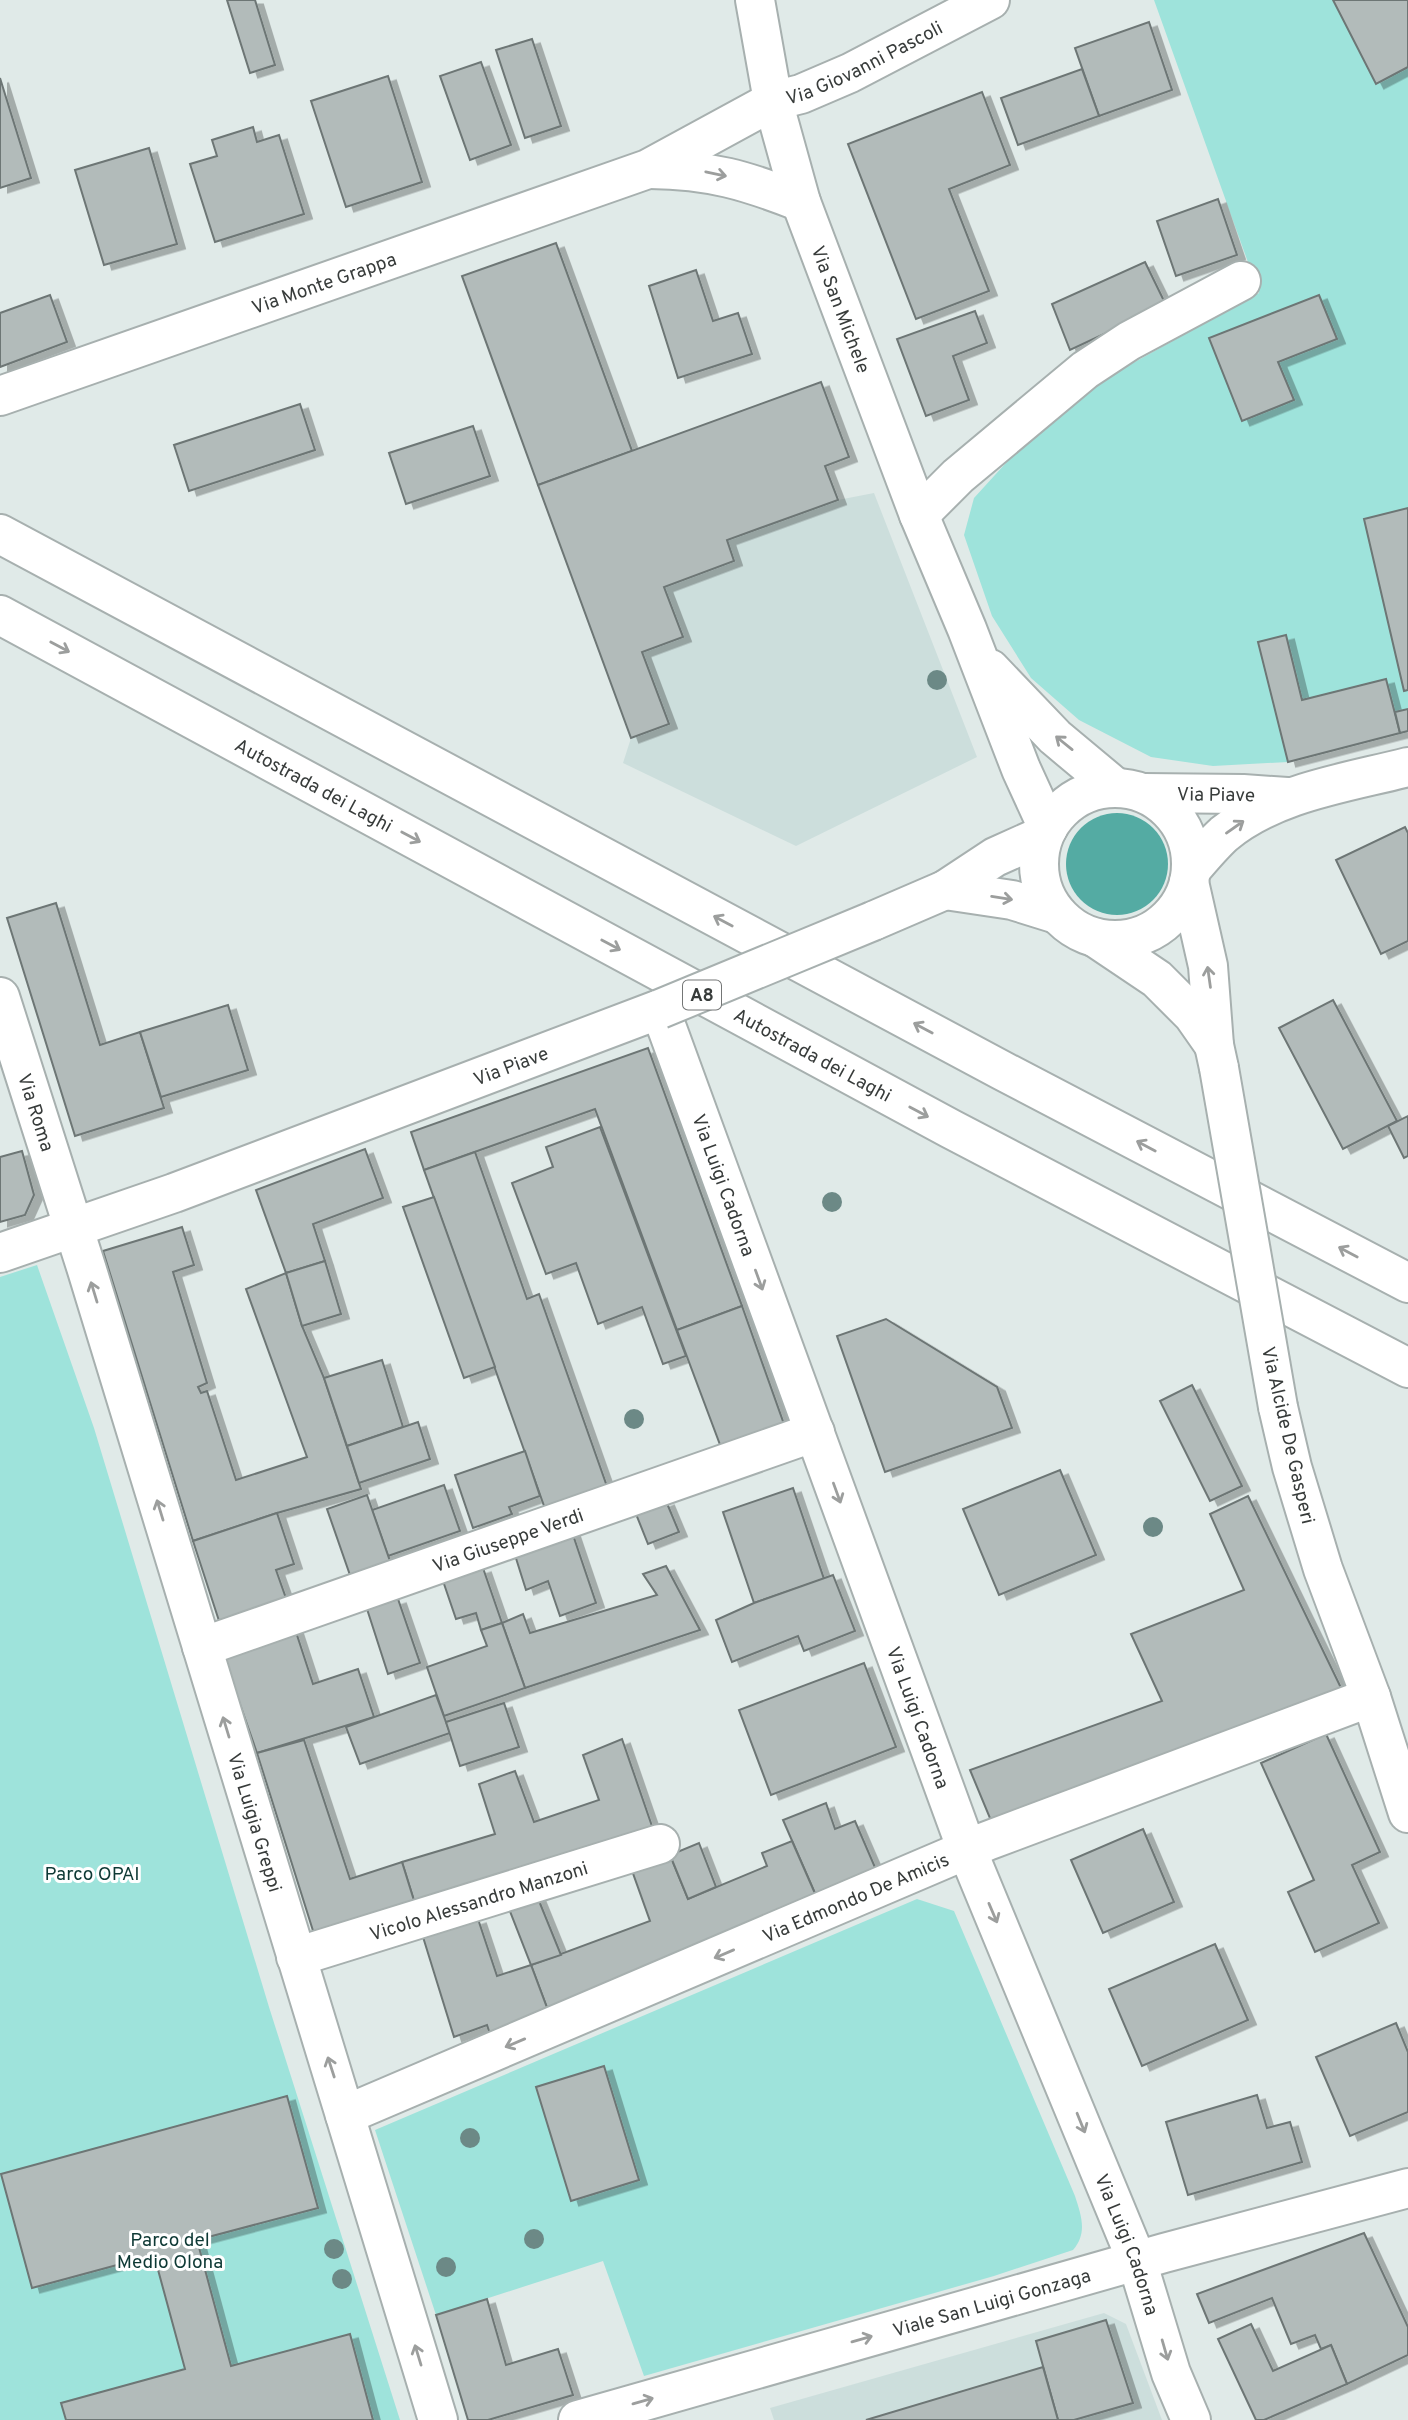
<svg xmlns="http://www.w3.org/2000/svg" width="1408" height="2420" viewBox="0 0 1408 2420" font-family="Overpass,sans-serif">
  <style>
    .built { fill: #ccdedc }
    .green { fill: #9ee3db; fill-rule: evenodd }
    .water { fill: #54aba3 }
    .building { fill: #b2bbba; stroke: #6d7675; stroke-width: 2; filter: url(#shadow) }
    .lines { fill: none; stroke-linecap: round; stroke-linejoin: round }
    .minor-casing { stroke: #a7b0af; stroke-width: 42 }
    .highway-casing { stroke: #a7b0af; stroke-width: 42 }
    .minor { stroke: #fff; stroke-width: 38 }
    .highway { stroke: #fff; stroke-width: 38 }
    .minor-bridge-casing { stroke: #a7b0af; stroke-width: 42; stroke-linecap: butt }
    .minor-bridge { stroke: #fff; stroke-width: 38 }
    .tree { fill: #6c8986 }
    .oneway { stroke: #9c9e9d }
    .labels { text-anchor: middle; stroke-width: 6; stroke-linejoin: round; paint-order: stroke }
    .shield { fill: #fff; stroke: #747676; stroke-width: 2 }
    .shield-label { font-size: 18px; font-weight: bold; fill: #383c3b }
    .street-label { font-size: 19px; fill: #383c3b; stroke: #fff }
    .park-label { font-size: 19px; fill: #0e3935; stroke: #fff }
  </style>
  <defs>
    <filter id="shadow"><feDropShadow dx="8" dy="4.5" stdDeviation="0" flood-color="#0004"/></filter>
  </defs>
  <rect width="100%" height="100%" fill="#e0eae8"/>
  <g class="built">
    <path d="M874 493 977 757 796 846 623 763 631 738 668 724 642 652 683 637 664 587 734 561 727 540 838 500Z"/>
    <path d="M1104 2313 1126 2324 1162 2420H774L770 2408Z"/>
  </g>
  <g class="green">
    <path d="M1154 0H1408V731L1288 762 1213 766 1151 757 1079 720 1031 678 992 616 964 535 974 498 1027 440 1106 378 1259 293Z"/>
    <path d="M37 1265 94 1428 269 2007 400 2420H0V1277Z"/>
    <path d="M917 1899 954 1911 1075 2196C1081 2215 1088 2233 1073 2250L994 2276 644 2376 603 2261 436 2315 375 2130ZM603 2066 639 2180 571 2201 536 2087Z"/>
  </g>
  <circle class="water" cx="1117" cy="864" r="51"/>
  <g class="building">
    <path d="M227 0H255L275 65 250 73Z"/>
    <path d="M1333 0H1408V67L1376 84Z"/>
    <path d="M1149 22 1172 90 1099 116 1075 48Z"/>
    <path d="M532 39 561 126 525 138 496 50Z"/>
    <path d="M481 62 511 145 470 160 440 76Z"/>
    <path d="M1082 69 1099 116 1018 145 1001 98Z"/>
    <path d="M388 76 422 182 346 207 311 101Z"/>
    <path d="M0 78 31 178 0 188Z"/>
    <path d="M982 92 1010 165 949 189 989 291 916 319 848 144Z"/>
    <path d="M253 127 257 142 279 135 304 214 215 242 190 164 217 156 212 140Z"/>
    <path d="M149 148 177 244 104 265 75 170Z"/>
    <path d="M1218 199 1237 255 1176 276 1157 221Z"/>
    <path d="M556 243 632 451 538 485 462 276Z"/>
    <path d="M1145 262 1166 305 1070 350 1052 304Z"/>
    <path d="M696 270 713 321 738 313 752 354 678 378 649 286Z"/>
    <path d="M50 295 67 342 0 367V313Z"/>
    <path d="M1319 295 1337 339 1278 362 1294 400 1242 421 1209 338Z"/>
    <path d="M975 311 987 343 953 356 969 400 926 416 897 339Z"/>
    <path d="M821 382 849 457 825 466 838 500 727 540 734 561 664 587 683 637 642 652 669 724 631 738 538 485Z"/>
    <path d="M300 404 315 450 189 491 174 445Z"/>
    <path d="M473 426 490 476 406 504 389 453Z"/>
    <path d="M1408 508V690L1404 691 1364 519Z"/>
    <path d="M1286 635 1302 700 1386 679 1400 733 1288 762 1258 642Z"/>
    <path d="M1408 709V731L1400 733 1395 712Z"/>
    <path d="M1405 827 1408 833V941L1381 954 1336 860Z"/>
    <path d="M56 903 100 1045 140 1032 164 1108 75 1136 7 918Z"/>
    <path d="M1333 1000 1397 1121 1343 1149 1279 1028Z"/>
    <path d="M228 1005 248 1070 161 1097 140 1032Z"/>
    <path d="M648 1048 742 1306 677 1330 595 1109 424 1170 411 1132Z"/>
    <path d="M1408 1116V1156L1404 1158 1388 1126Z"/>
    <path d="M600 1127 686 1356 663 1364 642 1307 598 1324 576 1263 546 1274 512 1183 553 1167 546 1147Z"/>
    <path d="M365 1149 383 1198 313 1224 325 1261 286 1273 256 1190Z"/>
    <path d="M22 1151 34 1195 25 1215 0 1222V1157Z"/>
    <path d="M475 1152 527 1299 539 1294 610 1495 548 1517 424 1170Z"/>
    <path d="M434 1197 495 1367 464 1378 403 1207Z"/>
    <path d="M182 1227 194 1265 173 1272 207 1383 198 1387 201 1393 207 1391 236 1480 307 1457 246 1289 286 1273 302 1326 324 1378 361 1489 277 1513 193 1541 103 1251Z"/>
    <path d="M325 1261 341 1314 302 1326 286 1273Z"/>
    <path d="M742 1306 785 1427 722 1450 677 1330Z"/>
    <path d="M886 1319 997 1387 1012 1428 885 1472 837 1336Z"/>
    <path d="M382 1360 403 1427 347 1446 324 1378Z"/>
    <path d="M1192 1385 1242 1486 1210 1501 1160 1401Z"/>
    <path d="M418 1422 430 1459 359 1483 347 1446Z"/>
    <path d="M525 1451 540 1496 509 1507 512 1514 473 1528 455 1475Z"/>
    <path d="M1060 1470 1096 1555 999 1595 963 1509Z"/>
    <path d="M444 1485 460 1531 388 1556 372 1510Z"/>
    <path d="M793 1488 824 1579 754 1603 723 1512Z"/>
    <path d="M367 1495 391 1564 351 1578 327 1509Z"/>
    <path d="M1248 1496 1343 1692 992 1823 970 1770 1162 1701 1131 1634 1244 1590 1210 1514Z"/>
    <path d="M666 1501 679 1532 648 1544 636 1514Z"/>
    <path d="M277 1513 294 1564 276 1570 288 1604 221 1627 193 1541Z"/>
    <path d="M572 1532 596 1603 560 1616 548 1581 526 1590 514 1552Z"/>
    <path d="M666 1566 700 1630 525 1688 502 1623 523 1614 530 1633 657 1595 643 1574Z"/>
    <path d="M483 1568 502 1623 481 1630 476 1613 456 1619 443 1581Z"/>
    <path d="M833 1575 855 1631 804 1651 798 1636 732 1662 716 1620 754 1603Z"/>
    <path d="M398 1599 420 1663 388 1674 367 1609Z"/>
    <path d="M502 1623 525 1688 444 1716 427 1667 487 1646 481 1630Z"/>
    <path d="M295 1629 313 1684 358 1669 374 1717 257 1753 222 1653Z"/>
    <path d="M864 1663 896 1747 771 1795 739 1710Z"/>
    <path d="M436 1695 450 1733 360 1764 346 1727Z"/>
    <path d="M504 1703 519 1747 460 1766 446 1722Z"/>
    <path d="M1326 1734 1380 1852 1352 1865 1379 1923 1315 1952 1288 1892 1314 1880 1261 1763Z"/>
    <path d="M622 1739 654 1832 416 1907 402 1862 495 1834 479 1784 515 1771 534 1822 599 1800 583 1755Z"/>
    <path d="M304 1740 350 1879 402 1862 416 1907 315 1937 257 1753Z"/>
    <path d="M826 1803 835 1829 855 1821 877 1872 817 1898 783 1820Z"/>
    <path d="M1143 1829 1174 1902 1103 1933 1071 1860Z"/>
    <path d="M792 1841 817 1898 549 2013 531 1965 650 1921 630 1865 668 1850 688 1899 767 1866 762 1853Z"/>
    <path d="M699 1843 716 1887 688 1899 670 1855Z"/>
    <path d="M535 1891 561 1955 531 1965 506 1901Z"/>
    <path d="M478 1919 497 1976 531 1965 549 2013 490 2034 487 2025 454 2037 423 1937Z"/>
    <path d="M1215 1944 1248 2020 1142 2066 1109 1989Z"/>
    <path d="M1396 2023 1408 2052V2112L1350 2136 1316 2057Z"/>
    <path d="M604 2066 639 2180 571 2201 536 2087Z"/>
    <path d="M1257 2095 1267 2128 1290 2122 1302 2162 1188 2195 1166 2122Z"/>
    <path d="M287 2096 318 2208 197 2240 231 2366 350 2334 373 2420H66L61 2403 185 2369 154 2255 32 2288 1 2174Z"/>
    <path d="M1364 2233 1408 2327V2355L1347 2384 1331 2345 1321 2349 1315 2335 1291 2344 1272 2298 1209 2323 1197 2294Z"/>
    <path d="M487 2299 506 2365 558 2349 573 2395 488 2420H468L436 2315Z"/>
    <path d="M1106 2320 1133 2403 1074 2420H1058L1036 2341Z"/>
    <path d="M1251 2324 1273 2371 1331 2345 1347 2384 1264 2420H1256L1218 2339Z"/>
    <path d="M1043 2367 1058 2420H866Z"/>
  </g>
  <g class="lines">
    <defs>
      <g id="minor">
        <path id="s1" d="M755 0 773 101 801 202 919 515 967 629 1021 769 1048 828"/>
        <path d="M650 169C711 170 745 180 801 202"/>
        <path id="s2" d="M0 396 648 169 773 101 801 94 850 73 990 0"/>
        <path d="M919 515 958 476 1085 370 1129 341 1241 281"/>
        <path d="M990 669 1055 737 1116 788"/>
        <circle cx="1115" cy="864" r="76"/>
        <path id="s3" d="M1144 793 1243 794 1287 797"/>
        <path d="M1191 870C1202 857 1212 845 1224 834 1275 792 1346 783 1408 767"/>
        <path d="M1189 882 1208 966 1214 1045 1219 1068"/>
        <path d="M945 890 1012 900 1057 914"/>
        <path d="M873 921 945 890 995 857 1044 835"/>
        <path d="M1096 938 1157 979 1193 1015 1214 1045"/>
        <path id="s4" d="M0 997 87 1270 438 2420"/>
        <path id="s5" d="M0 1253 174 1193 660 1009 967 1850 1137 2261 1171 2373 1191 2420"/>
        <path d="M1278 1407 1292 1467 1323 1569 1371 1697 1408 1813"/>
        <path id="s6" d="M202 1647 815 1432"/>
        <path id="s7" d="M296 1957 660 1844"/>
        <path id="s8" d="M345 2115 987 1841 1371 1697"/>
        <path id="s9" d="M578 2420 1164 2253 1408 2188"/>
      </g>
      <g id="highway">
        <path d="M0 534 1003 1071 1408 1283"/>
        <path id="s10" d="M0 615 951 1129 1408 1368"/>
      </g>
    </defs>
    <use href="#minor" class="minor-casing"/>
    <use href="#highway" class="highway-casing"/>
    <use href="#minor" class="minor"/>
    <use href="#highway" class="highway"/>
    <defs>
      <g id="minor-bridge">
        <path d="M660 1009 873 921"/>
        <path d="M1219 1068 1278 1407"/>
      </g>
    </defs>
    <use href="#minor-bridge" class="minor-bridge-casing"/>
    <use href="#minor-bridge" class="minor-bridge"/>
  </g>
  <g class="tree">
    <circle cx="937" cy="680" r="10"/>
    <circle cx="832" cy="1202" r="10"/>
    <circle cx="634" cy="1419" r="10"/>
    <circle cx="1153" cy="1527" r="10"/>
    <circle cx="470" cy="2138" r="10"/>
    <circle cx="534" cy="2239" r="10"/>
    <circle cx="334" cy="2249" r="10"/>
    <circle cx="446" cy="2267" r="10"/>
    <circle cx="342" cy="2279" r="10"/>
  </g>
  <defs><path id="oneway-shaft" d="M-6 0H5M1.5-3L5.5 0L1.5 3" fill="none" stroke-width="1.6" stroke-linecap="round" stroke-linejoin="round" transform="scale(1.75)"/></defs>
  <g class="oneway">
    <use href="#oneway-shaft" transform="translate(716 174) rotate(12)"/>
    <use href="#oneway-shaft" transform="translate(60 647) rotate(28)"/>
    <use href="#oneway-shaft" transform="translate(1064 743) rotate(-141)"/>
    <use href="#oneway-shaft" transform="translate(1235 827) rotate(-35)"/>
    <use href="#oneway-shaft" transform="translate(411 837) rotate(28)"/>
    <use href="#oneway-shaft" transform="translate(1002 898) rotate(9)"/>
    <use href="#oneway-shaft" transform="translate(723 921) rotate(-152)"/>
    <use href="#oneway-shaft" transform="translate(611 945) rotate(28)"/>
    <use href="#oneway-shaft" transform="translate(1209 977) rotate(-98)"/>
    <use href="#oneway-shaft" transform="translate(923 1028) rotate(-152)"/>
    <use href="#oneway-shaft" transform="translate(919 1112) rotate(28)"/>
    <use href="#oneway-shaft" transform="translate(1146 1146) rotate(-152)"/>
    <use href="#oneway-shaft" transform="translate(1348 1252) rotate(-152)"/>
    <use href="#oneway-shaft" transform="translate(759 1280) rotate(70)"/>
    <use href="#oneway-shaft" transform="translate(94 1292) rotate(-107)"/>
    <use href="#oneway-shaft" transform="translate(837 1493) rotate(70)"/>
    <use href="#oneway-shaft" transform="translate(160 1510) rotate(-107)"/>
    <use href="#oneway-shaft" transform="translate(226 1727) rotate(-107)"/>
    <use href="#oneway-shaft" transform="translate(993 1913) rotate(67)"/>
    <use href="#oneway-shaft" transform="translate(724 1954) rotate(157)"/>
    <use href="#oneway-shaft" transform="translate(515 2043) rotate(157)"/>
    <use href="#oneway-shaft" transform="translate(331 2067) rotate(-108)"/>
    <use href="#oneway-shaft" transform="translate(1081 2123) rotate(68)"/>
    <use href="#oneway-shaft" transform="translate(862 2339) rotate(-16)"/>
    <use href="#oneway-shaft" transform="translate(1165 2350) rotate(74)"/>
    <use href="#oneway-shaft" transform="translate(418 2355) rotate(-107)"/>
    <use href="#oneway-shaft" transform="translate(643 2401) rotate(-16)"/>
  </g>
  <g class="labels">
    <rect class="shield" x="683" y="980.5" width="38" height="29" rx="5"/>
    <g class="shield-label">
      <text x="702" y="1001">A8</text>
    </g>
    <g class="street-label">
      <text dy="7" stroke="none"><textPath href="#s2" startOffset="928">Via Giovanni Pascoli</textPath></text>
      <text dy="7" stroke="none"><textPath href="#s2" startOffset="343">Via Monte Grappa</textPath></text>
      <text dy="7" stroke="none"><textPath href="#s1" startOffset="322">Via San Michele</textPath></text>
      <text dy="7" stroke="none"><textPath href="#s10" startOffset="357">Autostrada dei Laghi</textPath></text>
      <text dy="7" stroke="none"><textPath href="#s3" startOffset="72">Via Piave</textPath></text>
      <text dy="7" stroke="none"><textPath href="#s10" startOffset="924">Autostrada dei Laghi</textPath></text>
      <text dy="7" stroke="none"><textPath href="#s5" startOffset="544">Via Piave</textPath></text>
      <text dy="7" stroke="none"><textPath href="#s4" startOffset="121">Via Roma</textPath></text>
      <text dy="7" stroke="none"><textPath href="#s5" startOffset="891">Via Luigi Cadorna</textPath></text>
      <text transform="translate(1289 1435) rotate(77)" y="7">Via Alcide De Gasperi</text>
      <text dy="7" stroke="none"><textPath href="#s6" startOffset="324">Via Giuseppe Verdi</textPath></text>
      <text dy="7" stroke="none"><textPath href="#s5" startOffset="1458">Via Luigi Cadorna</textPath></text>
      <text dy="7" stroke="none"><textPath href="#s4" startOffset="864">Via Luigia Greppi</textPath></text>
      <text dy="7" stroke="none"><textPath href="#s8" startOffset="555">Via Edmondo De Amicis</textPath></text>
      <text dy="7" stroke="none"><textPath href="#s7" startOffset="191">Vicolo Alessandro Manzoni</textPath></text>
      <text dy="7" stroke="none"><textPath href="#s5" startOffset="2025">Via Luigi Cadorna</textPath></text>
      <text dy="7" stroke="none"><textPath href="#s9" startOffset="430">Viale San Luigi Gonzaga</textPath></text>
    </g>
    <g class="park-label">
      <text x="92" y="1880">Parco OPAI</text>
      <text x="170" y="2246">Parco del<tspan x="170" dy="22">Medio Olona</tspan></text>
    </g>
  </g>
</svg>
